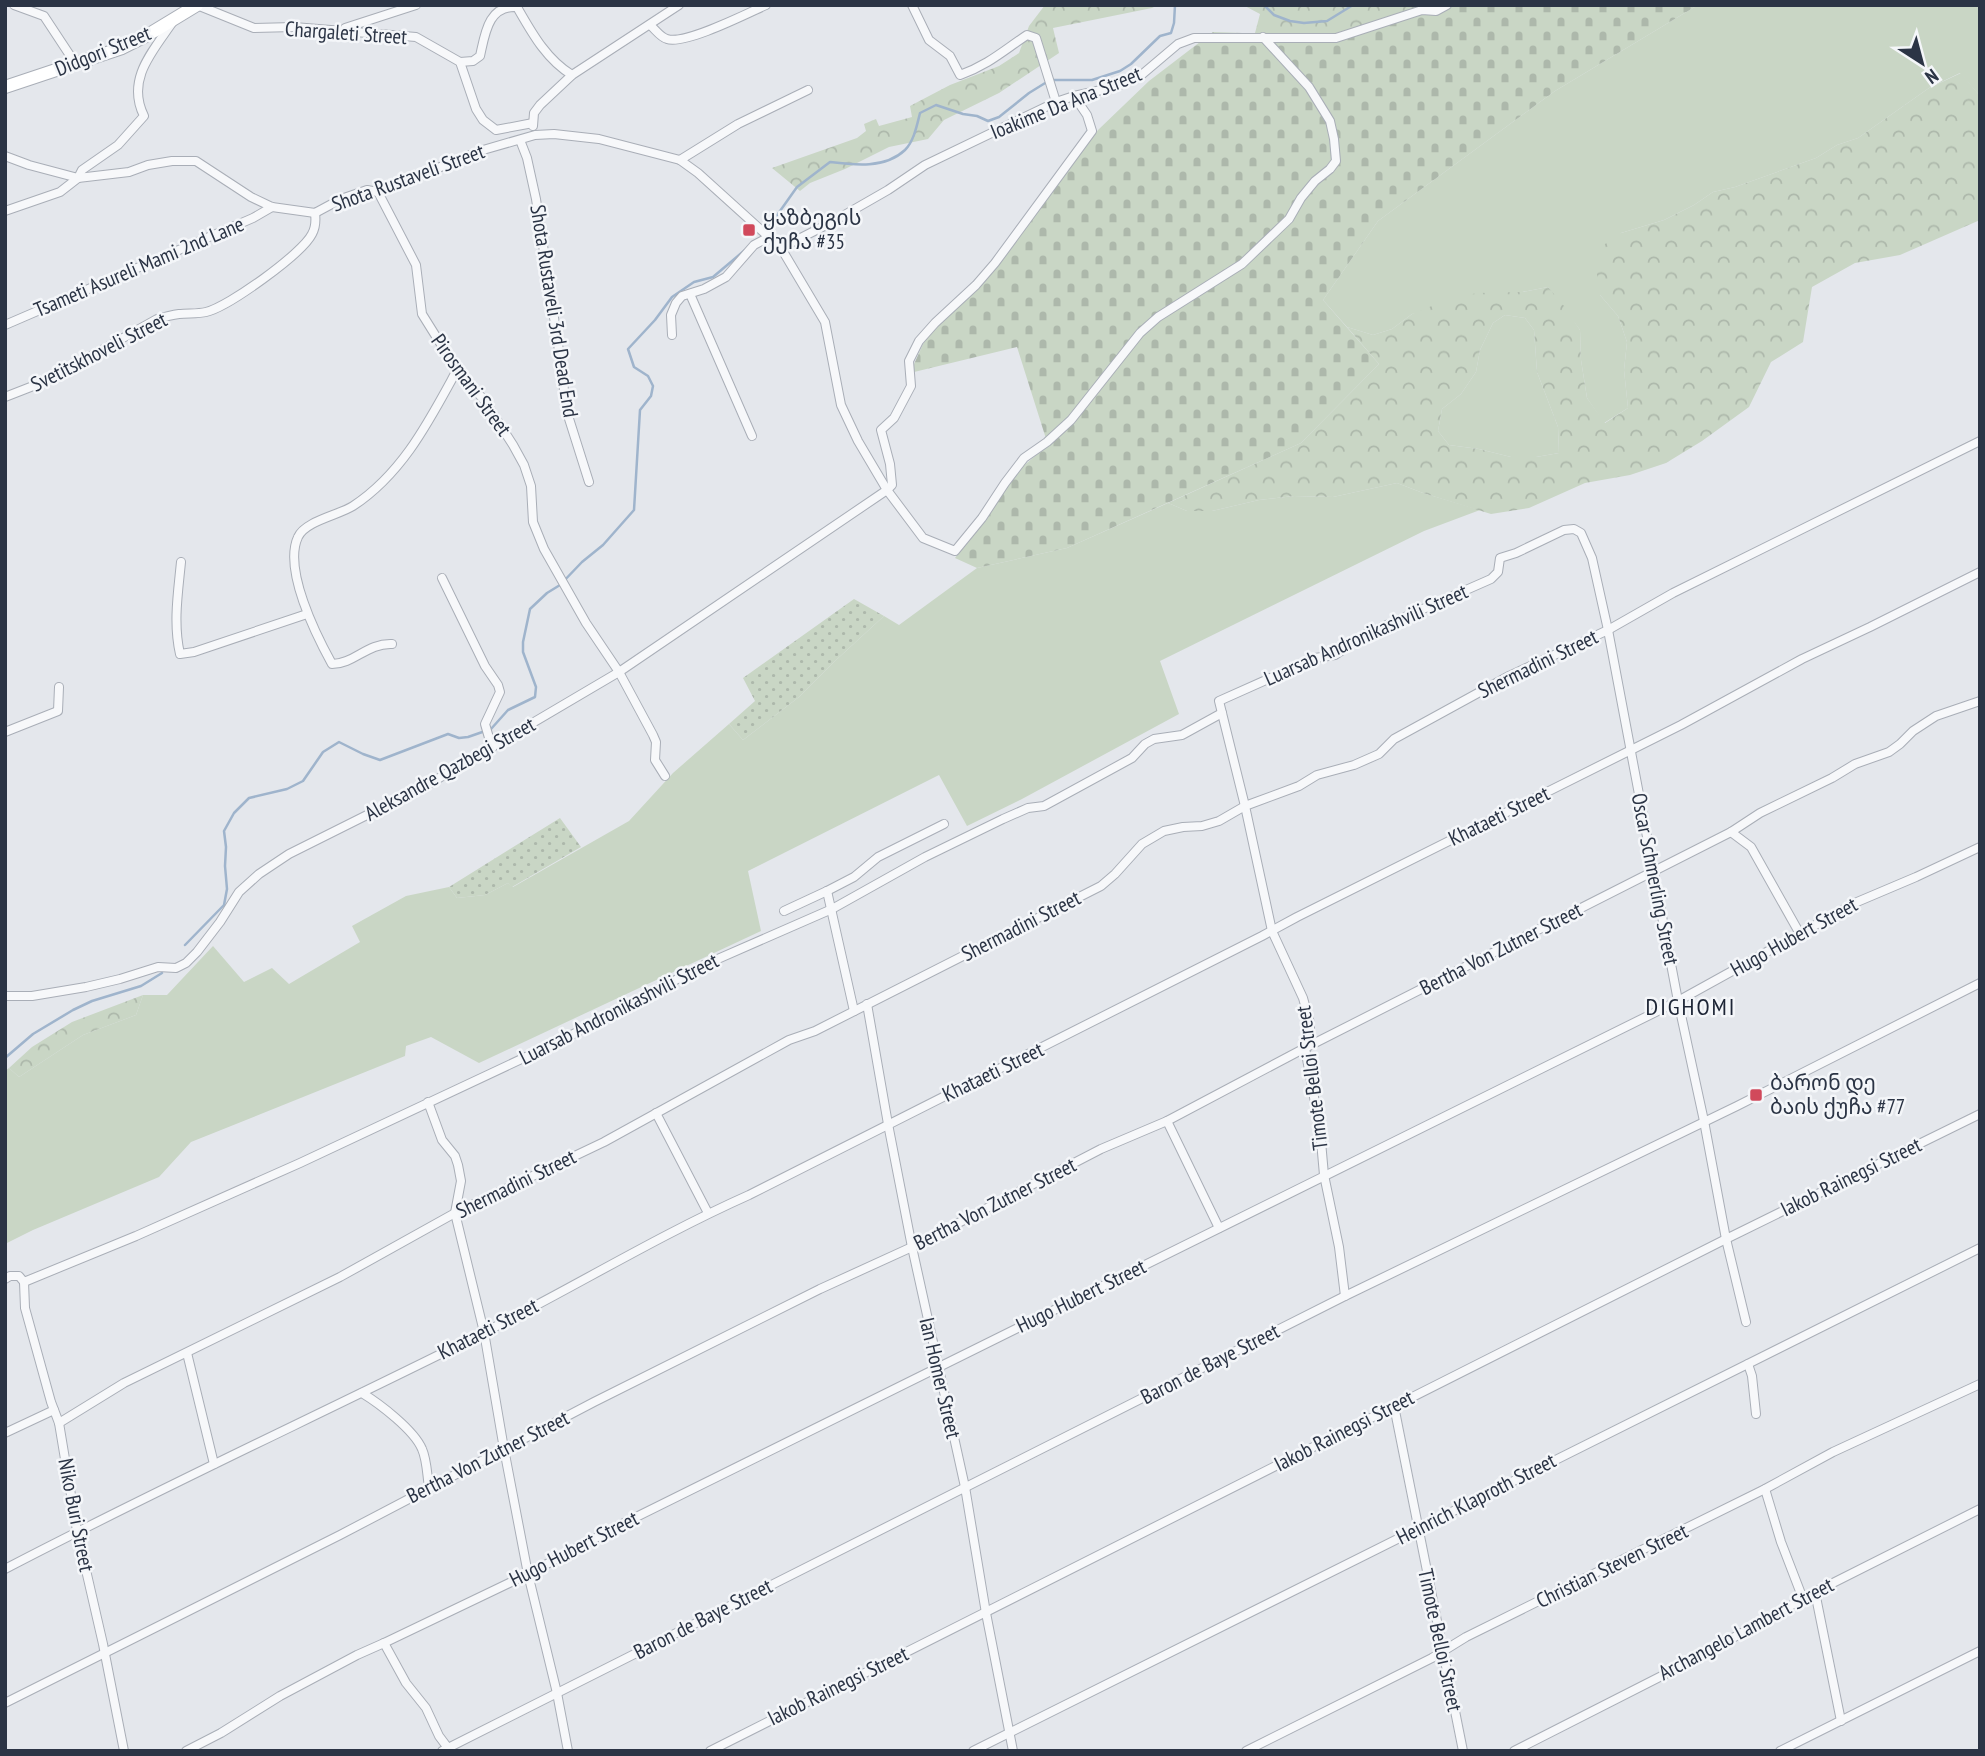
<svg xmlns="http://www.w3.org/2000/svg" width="1985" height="1756" viewBox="0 0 1985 1756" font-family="'PT Sans Narrow','Noto Sans Georgian',sans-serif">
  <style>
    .grass { fill: #c9d6c5 }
    .forest { fill: url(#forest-crowns); fill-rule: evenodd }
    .cemetery { fill: url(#cemetery-stones) }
    .garden { fill: url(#garden-dots) }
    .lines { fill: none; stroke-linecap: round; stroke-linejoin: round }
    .stream { stroke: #9fb4cc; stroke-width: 2.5 }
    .street-casing { stroke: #a9aeb7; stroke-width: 10 }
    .secondary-casing { stroke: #a9aeb7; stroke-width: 14 }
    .street { stroke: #f7f8fa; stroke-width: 8 }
    .secondary { stroke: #fff; stroke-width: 12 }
    .poi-dot { fill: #d1495b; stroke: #f4f6f9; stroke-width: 2.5 }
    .labels { text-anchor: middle; stroke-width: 5; stroke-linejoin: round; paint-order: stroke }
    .street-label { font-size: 21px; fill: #2b3445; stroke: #f4f6f9 }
    .poi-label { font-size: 21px; fill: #2b3445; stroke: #f4f6f9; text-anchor: start }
    .quarter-label { font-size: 24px; letter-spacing: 2px; fill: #1d2536; stroke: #f4f6f9 }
  </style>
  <defs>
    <pattern id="forest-crowns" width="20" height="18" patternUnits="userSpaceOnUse" patternTransform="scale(1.75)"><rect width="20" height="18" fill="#c9d6c5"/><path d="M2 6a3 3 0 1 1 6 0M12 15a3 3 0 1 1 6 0" fill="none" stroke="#adb8ab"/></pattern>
    <pattern id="cemetery-stones" width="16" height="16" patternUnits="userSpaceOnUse" patternTransform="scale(1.75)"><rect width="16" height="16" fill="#c9d6c5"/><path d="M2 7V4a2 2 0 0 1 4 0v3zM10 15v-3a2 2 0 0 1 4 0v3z" fill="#adb8ab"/></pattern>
    <pattern id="garden-dots" width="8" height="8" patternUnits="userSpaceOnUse" patternTransform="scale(1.75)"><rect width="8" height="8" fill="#c9d6c5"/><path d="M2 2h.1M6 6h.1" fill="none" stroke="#adb8ab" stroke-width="1.8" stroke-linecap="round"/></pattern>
  </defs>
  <rect width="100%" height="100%" fill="#e4e7ec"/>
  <g class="grass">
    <path d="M1698 5H1980V96L1960 73 1929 88 1858 138 1837 145 1816 158 1735 187 1713 192 1694 205 1664 220 1621 233 1600 295 1618 316 1627 342 1624 370 1628 408 1604 423 1587 398 1581 360 1580 330 1548 287 1412 314 1392 329 1373 335 1347 327 1323 300 1378 221 1555 91Z"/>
    <path d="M1505 315 1525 318 1534 330 1537 372 1558 427 1559 453 1536 457H1511L1479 449 1449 445 1438 431 1442 409 1461 394 1476 372 1480 350 1493 323Z"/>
    <path d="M1397 483 1423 493 1480 510 1424 531 1160 661 1179 714 1022 799 967 826 939 775 748 871 761 931 479 1063 431 1037 406 1046 405 1056 191 1142 159 1177 33 1230 5 1244V1071L9 1068 19 1077 83 1035 136 1015 143 995H167L213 946 244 982 272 968 289 984 360 942 352 926 406 896 449 887 457 898 485 895 508 883 513 887 629 821 673 773 729 724 743 740 799 697 835 661 884 616 899 625 977 568 1067 548 1168 503 1187 511H1212L1259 500 1294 496 1333 497Z"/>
  </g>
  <g class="forest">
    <path d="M1045 5H1158L1152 8 1053 28 1059 53 999 93 944 120 928 139 889 147 845 169 810 183 800 191 772 168 857 138 866 131 864 124 876 119 879 126 912 117 910 106 950 85 999 66 1019 53 1029 26Z"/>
    <path d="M1243 5H1435L1327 36 1255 33 1260 14Z"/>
    <path d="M1961 73 1980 96V220L1900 255 1855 263 1812 287 1803 342 1771 362 1749 407 1702 441 1666 463 1630 475 1585 483 1529 508 1491 514 1423 493 1397 483 1333 497 1294 496 1259 500 1212 511H1187L1168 503 1301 443 1379 364 1347 327 1373 335 1392 329 1412 314 1449 299 1477 293 1523 292 1548 287 1564 306 1580 330 1581 360 1587 398 1605 423 1628 408 1624 370 1627 342 1618 316 1600 295 1596 267 1605 244 1621 233 1664 220 1694 205 1713 192 1735 187 1816 158 1837 145 1858 138 1929 88ZM1505 315 1525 318 1534 330 1537 372 1558 427 1559 453 1536 457H1511L1479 449 1449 445 1438 431 1442 409 1461 394 1476 372 1480 350 1493 323Z"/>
    <path d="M143 995 136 1015 83 1035 19 1077 9 1068 32 1047 72 1022Z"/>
  </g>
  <path class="cemetery" d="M1435 5H1698L1555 91 1378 221 1323 300 1379 364 1301 443 1067 548 977 568 955 558 1021 468 1048 445 1017 347 910 373 928 333 990 274 1098 130 1149 81 1213 32 1327 36Z"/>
  <g class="garden">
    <path d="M854 599 884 616 835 661 799 697 743 740 729 724 755 701 743 678Z"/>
    <path d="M560 818 581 847 512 887 508 883 485 895 457 898 449 887Z"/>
  </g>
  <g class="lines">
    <g class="stream">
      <path d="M1264 5 1274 15 1290 21 1304 23 1327 21 1353 5"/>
      <path d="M768 228 797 187 830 162C854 165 885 169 905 150 914 141 917 125 920 113L936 105 963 114 977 116 988 121 999 117 1029 93 1050 80H1092L1120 71 1131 64 1160 36 1171 33 1174 23 1175 5"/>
      <path d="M185 945 224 905 227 889 225 866 226 847 224 831 234 813 249 798 287 789 303 781 323 752 339 742 363 754 380 760 448 734 459 738 468 737 491 729 508 710 535 697 536 687 523 652V642L530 609 547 593 560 585 582 562 603 545 634 510 640 410 651 396 653 386 648 376 634 367 628 349 655 320 672 297 694 282 713 277 745 250"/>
      <path d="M5 1058 33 1034 73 1010 92 1001 141 986 162 973"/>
    </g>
    <defs>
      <g id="street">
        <path d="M14 5 44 16 75 63"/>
        <path d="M197 5 254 28 294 27 416 37 460 62 476 109 483 120 496 130 533 123"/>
        <path d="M912 5 929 40 950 56 960 75C988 65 1003 51 1027 35L1036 38 1056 102"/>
        <path d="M650 25C656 30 660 37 667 39 685 45 746 14 766 5"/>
        <path d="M345 28 416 5"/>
        <path d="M460 62 473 61 480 56C485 34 488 5 517 7 532 33 546 59 572 75"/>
        <path d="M533 126 534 113 540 105 572 75 679 5"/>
        <path d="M520 140 527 158 536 199 563 377 565 406 589 482"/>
        <path d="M5 156 29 165 78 178 129 172 148 165 172 161H196L251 197 272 207 315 213 341 199 367 190 378 192 483 150 535 135 554 134 599 139 680 160 698 173 781 248 825 322 841 405 858 441 887 490 923 538 955 551 982 518 1005 483 1024 458 1047 442 1071 420 1140 333 1158 317 1242 264 1289 219 1301 198 1315 181 1330 169 1336 161 1334 139 1330 121 1309 87 1263 37"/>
        <path d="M680 160 738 124 808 90"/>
        <path d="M378 192 416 265 422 314 457 370 484 400 513 445 524 465 531 486 533 522 544 549 586 623 619 672 653 735 656 742 655 760 665 776"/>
        <path d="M5 211 60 192 78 178 82 170 118 145 144 116C126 80 152 52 172 23"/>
        <path d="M781 248 834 221 888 190 925 165 1056 102 1074 96 1115 87 1139 77 1178 44 1194 38H1336L1422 10 1436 11 1447 5"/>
        <path d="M690 294 752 436"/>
        <path d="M5 325 253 218 272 207"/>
        <path d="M672 335 671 315 676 303 682 296 704 289 726 277 754 245 771 236"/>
        <path d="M5 397 46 381 157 319C164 317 172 315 179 314 188 313 198 314 206 312 228 307 302 254 312 234 316 227 316 221 315 213"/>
        <path d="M181 562C178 593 173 623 180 654L194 652 307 614"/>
        <path d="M442 578 485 666 498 685 500 692 485 724 492 748"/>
        <path d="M392 644C367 643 354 664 332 664 316 635 283 569 298 537 305 521 339 515 353 506 403 473 429 421 457 370"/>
        <path d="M5 732 58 711 59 687"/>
        <path d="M1731 832 1751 847 1800 934"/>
        <path d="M827 891 854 1011"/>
        <path d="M784 911 827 891 854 877 878 857 944 824"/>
        <path d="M5 996H32L86 987 120 979 158 967 176 968 186 963 197 952 220 922 239 892 259 874 289 854 429 784 619 672 887 490 892 485 890 464 881 430 894 418 911 386 909 361 919 341 935 323 976 285 995 263 1092 131 1087 115 1074 96"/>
        <path d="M867 1004 888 1124 912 1247 965 1487 986 1613 1013 1751"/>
        <path d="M428 1102 442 1140 455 1156 458 1165 461 1181 455 1213 484 1332 504 1449 528 1574 557 1693 568 1751"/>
        <path d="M656 1113 708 1213"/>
        <path d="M1167 1121 1219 1228"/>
        <path d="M5 1279 10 1276H19L24 1282 136 1236 300 1163 562 1040 704 965 832 909 925 857 1003 819 1028 808 1044 806 1132 758 1145 744 1154 739 1182 735 1222 713"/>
        <path d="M24 1282 25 1308 51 1402 59 1423 77 1531 103 1644 124 1751"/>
        <path d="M1345 1296 1339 1247 1324 1175 1320 1130 1305 1048 1310 1034V1023L1303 998 1272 931 1245 806 1219 701 1315 658 1335 655 1366 634 1491 579 1498 572 1500 558 1516 553 1564 530 1574 529 1581 533 1592 558 1608 630 1678 1001 1704 1121 1726 1239 1746 1322"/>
        <path d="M187 1353 214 1464"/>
        <path d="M1748 1364 1752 1376 1756 1414"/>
        <path d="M362 1393C380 1404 414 1430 422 1449 427 1460 427 1475 429 1487"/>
        <path d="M1394 1406 1463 1751"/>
        <path d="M59 1423 124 1383 340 1277 455 1213 604 1142 789 1040 815 1031 1101 886 1115 874 1142 844 1164 831 1183 827 1202 826 1219 821 1245 806 1299 786 1317 775 1354 765 1379 754 1394 739 1509 676 1608 630 1673 593 1980 441"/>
        <path d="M5 1433 54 1410"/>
        <path d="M1765 1489 1781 1542 1803 1599"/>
        <path d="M5 1569C162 1487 323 1413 481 1334 571 1289 657 1236 749 1195L1262 936 1297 917 1681 725 1802 659 1870 627 1980 572"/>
        <path d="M1815 1592 1841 1721"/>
        <path d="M384 1643 406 1683 426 1708 439 1736 448 1748"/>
        <path d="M5 1703 340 1535 594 1402 820 1289 912 1247 1101 1149 1167 1121 1305 1048 1731 832 1760 813 1832 778 1855 764 1889 752 1900 744 1913 731 1936 716 1980 701"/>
        <path d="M186 1751 221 1733 280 1696 357 1655 384 1643 528 1574 622 1524 1678 1001 1857 902 1916 877 1980 847"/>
        <path d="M442 1751 1345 1296 1737 1106 1980 983"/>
        <path d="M710 1751 1726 1239 1980 1114"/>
        <path d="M973 1751 1980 1248"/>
        <path d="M1246 1751 1432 1658 1466 1637 1765 1489 1833 1452 1980 1384"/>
        <path d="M1514 1751 1697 1658 1815 1592 1980 1509"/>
        <path d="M1780 1751 1980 1651"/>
      </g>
      <path id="secondary" d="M5 87 122 48 146 36 197 5"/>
    </defs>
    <use href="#street" class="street-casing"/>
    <use href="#secondary" class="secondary-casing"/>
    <use href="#street" class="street"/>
    <use href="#secondary" class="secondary"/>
  </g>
  <g class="poi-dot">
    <rect x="742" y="223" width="14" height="14" rx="3.5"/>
    <rect x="1749" y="1088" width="14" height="14" rx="3.5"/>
  </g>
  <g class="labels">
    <g class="street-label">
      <text transform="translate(346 33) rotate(4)" y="7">Chargaleti Street</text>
      <text transform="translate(103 51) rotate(-22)" y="7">Didgori Street</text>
      <text transform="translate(1066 103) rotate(-22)" y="7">Ioakime Da Ana Street</text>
      <text transform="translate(408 178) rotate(-20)" y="7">Shota Rustaveli Street</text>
      <text transform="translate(139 267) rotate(-23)" y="7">Tsameti Asureli Mami 2nd Lane</text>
      <text transform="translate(554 311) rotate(81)" y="7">Shota Rustaveli 3rd Dead End</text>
      <text transform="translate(99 352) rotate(-27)" y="7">Svetitskhoveli Street</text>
      <text transform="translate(471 385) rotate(54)" y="7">Pirosmani Street</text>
      <text transform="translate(1366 635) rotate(-24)" y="7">Luarsab Andronikashvili Street</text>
      <text transform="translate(1538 664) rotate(-26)" y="7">Shermadini Street</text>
      <text transform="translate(450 769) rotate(-29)" y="7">Aleksandre Qazbegi Street</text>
      <text transform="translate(1499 816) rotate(-26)" y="7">Khataeti Street</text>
      <text transform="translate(1655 879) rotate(79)" y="7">Oscar Schmerling Street</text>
      <text transform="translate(1021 926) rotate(-27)" y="7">Shermadini Street</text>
      <text transform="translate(1794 937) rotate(-29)" y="7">Hugo Hubert Street</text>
      <text transform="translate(1501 949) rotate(-27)" y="7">Bertha Von Zutner Street</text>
      <text transform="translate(619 1009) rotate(-27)" y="7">Luarsab Andronikashvili Street</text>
      <text transform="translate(993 1072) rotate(-26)" y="7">Khataeti Street</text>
      <text transform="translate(1312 1078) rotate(-97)" y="7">Timote Belloi Street</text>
      <text transform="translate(1851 1177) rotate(-26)" y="7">Iakob Rainegsi Street</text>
      <text transform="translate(516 1184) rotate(-26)" y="7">Shermadini Street</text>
      <text transform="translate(995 1204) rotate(-27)" y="7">Bertha Von Zutner Street</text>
      <text transform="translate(1081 1296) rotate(-26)" y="7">Hugo Hubert Street</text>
      <text transform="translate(488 1329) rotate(-27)" y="7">Khataeti Street</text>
      <text transform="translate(1210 1364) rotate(-27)" y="7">Baron de Baye Street</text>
      <text transform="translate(940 1378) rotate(77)" y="7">Ian Homer Street</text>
      <text transform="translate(1344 1431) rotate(-27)" y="7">Iakob Rainegsi Street</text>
      <text transform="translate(488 1457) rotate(-27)" y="7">Bertha Von Zutner Street</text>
      <text transform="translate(1476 1499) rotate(-27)" y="7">Heinrich Klaproth Street</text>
      <text transform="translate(76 1515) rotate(79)" y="7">Niko Buri Street</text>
      <text transform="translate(574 1549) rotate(-27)" y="7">Hugo Hubert Street</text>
      <text transform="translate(1612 1566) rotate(-26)" y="7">Christian Steven Street</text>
      <text transform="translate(703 1619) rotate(-27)" y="7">Baron de Baye Street</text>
      <text transform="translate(1746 1629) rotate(-28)" y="7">Archangelo Lambert Street</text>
      <text transform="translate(1440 1640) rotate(78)" y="7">Timote Belloi Street</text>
      <text transform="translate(838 1686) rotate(-26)" y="7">Iakob Rainegsi Street</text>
    </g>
    <g class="poi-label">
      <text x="763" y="225">ყაზბეგის<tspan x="763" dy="24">ქუჩა #35</tspan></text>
      <text x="1770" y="1090">ბარონ დე<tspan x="1770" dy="24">ბაის ქუჩა #77</tspan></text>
    </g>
    <g class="quarter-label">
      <text x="1691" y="1015">DIGHOMI</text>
    </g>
  </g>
  <rect width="1985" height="1756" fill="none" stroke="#2b3445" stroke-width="14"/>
  <g transform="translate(1922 63) rotate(144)" stroke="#f4f6f9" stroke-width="5" paint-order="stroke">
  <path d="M0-5L12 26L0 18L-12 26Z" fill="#2b3445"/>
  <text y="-10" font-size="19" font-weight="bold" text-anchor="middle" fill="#2b3445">N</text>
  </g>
</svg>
